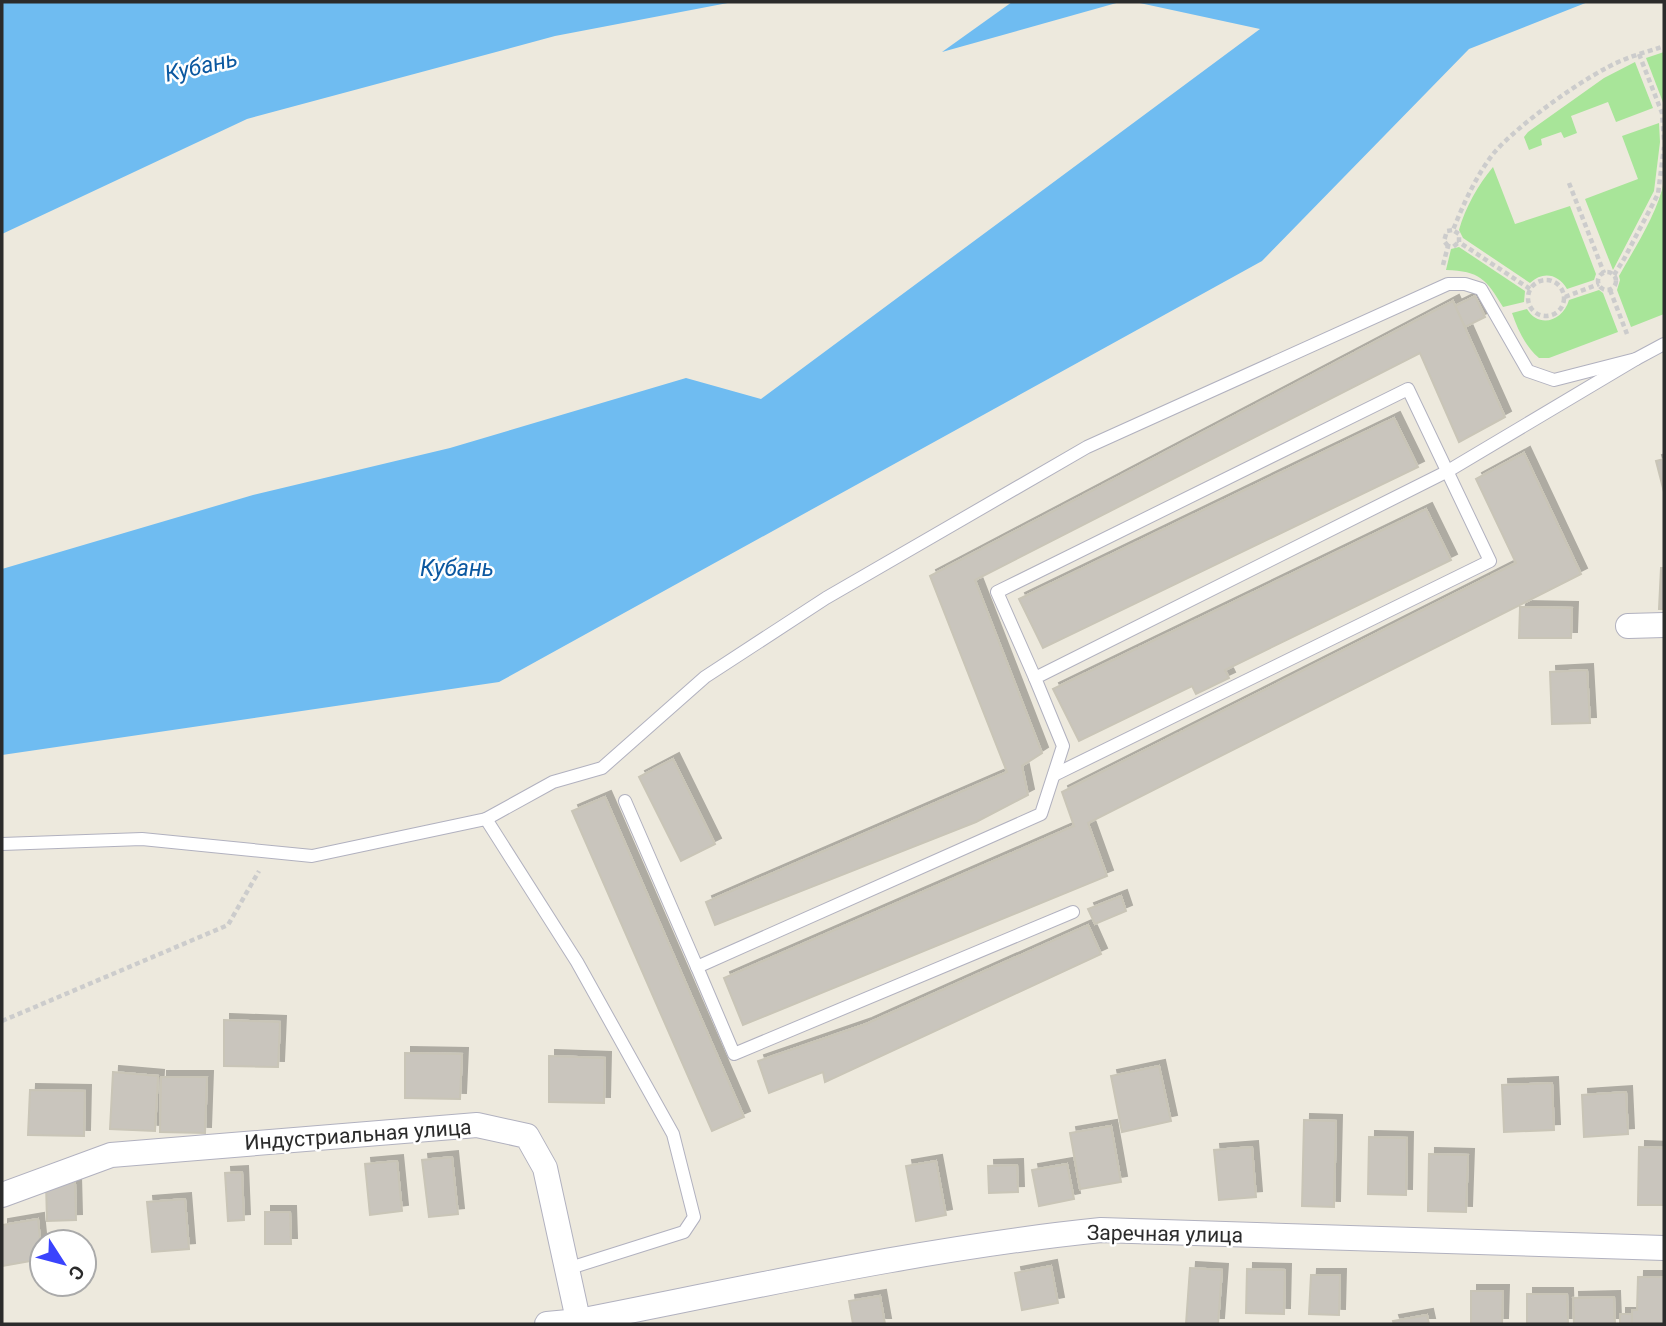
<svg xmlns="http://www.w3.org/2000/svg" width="1666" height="1326" viewBox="0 0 1666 1326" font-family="Roboto,sans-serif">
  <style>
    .green { fill: #a8e599 }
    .water { fill: #6fbcf1 }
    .building { fill: #c9c5bd; stroke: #c9c5b7; stroke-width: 2; filter: url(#shadow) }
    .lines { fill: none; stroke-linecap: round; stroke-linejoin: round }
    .service-casing { stroke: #b1b1bf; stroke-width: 14 }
    .minor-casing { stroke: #b1b1bf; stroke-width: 26 }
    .path { stroke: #ccc; stroke-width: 4.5; stroke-dasharray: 5 3.5; stroke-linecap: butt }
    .service { stroke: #fff; stroke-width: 12 }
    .minor { stroke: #fff; stroke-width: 24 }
    .labels { text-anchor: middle; stroke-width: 5; stroke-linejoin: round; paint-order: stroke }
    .street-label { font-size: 21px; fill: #2b2b2b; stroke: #fff }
    .water-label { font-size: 23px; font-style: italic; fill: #0b58a0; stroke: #fff }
  </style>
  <defs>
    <filter id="shadow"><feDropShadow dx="6" dy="-6" stdDeviation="0" flood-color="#0004"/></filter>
  </defs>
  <rect width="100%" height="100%" fill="#ede9dd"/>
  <g class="green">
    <path d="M1664 52V105L1646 58Z"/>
    <path d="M1635 62 1653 108 1616 122 1608 102 1571 116 1577 133 1564 138 1561 132 1541 139 1542 145 1529 150 1524 137 1528 132 1604 78Z"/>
    <path d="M1659 123 1660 142 1654 191 1613 270 1585 199 1638 179 1622 136Z"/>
    <path d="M1493 167 1515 224 1570 206 1596 274 1594 280 1567 289C1558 274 1543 271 1530 283L1463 238 1459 230C1465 208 1478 185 1493 167Z"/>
    <path d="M1664 181V314L1631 327 1617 290 1620 280 1619 276C1635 247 1658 213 1664 181Z"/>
    <path d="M1459 247 1525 291 1524 302 1503 307C1486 279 1480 271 1446 270L1451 249Z"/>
    <path d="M1599 290 1603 293 1618 332 1549 358H1539C1525 346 1518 330 1512 313L1527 309C1539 329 1563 321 1569 300Z"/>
  </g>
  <g class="water">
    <path d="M2 2H733L555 36 247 119 2 234Z"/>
    <path d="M1012 2H1120L942 52Z"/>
    <path d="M1135 2H1588L1469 49 1262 261 499 682 2 755V569L253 495 450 448 686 378 761 399 1260 29Z"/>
  </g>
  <g class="building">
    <path d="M1475 296 1485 317 1465 327 1455 306Z"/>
    <path d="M1453 301 1505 417 1459 442 1420 353 975 580 1042 753 1022 766 1028 795 976 822 715 925 706 902 1007 772 930 576Z"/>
    <path d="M1394 418 1418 467 1043 648 1019 599Z"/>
    <path d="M1524 453 1581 574 1088 823 1107 876 743 1025 724 978 1074 826 1062 792 1516 563 1476 479Z"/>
    <path d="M1664 459V492L1656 461Z"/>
    <path d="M1426 509 1451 560 1225 670 1229 678 1196 694 1192 686 1079 741 1053 689Z"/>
    <path d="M1661 568H1664V609H1659Z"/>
    <path d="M1520 607 1572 608 1571 638H1519Z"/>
    <path d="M1587 670 1590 723 1552 724 1550 672Z"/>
    <path d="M673 759 715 844 681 861 639 777Z"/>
    <path d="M605 797 744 1117 712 1131 572 811Z"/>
    <path d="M1121 896 1126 911 1095 924 1088 909Z"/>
    <path d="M1088 925 1101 954 825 1082 823 1072 769 1093 758 1061 866 1024Z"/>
    <path d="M224 1020 280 1022 278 1067 224 1066Z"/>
    <path d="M405 1053 462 1054 460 1099 405 1098Z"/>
    <path d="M549 1056 605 1058 604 1103 549 1102Z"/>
    <path d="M1159 1066 1171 1121 1122 1132 1111 1076Z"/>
    <path d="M113 1072 158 1076 155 1131 110 1129Z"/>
    <path d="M161 1077H207L205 1133 160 1132Z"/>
    <path d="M1552 1083 1554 1130 1504 1132 1502 1085Z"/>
    <path d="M30 1090 85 1091 84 1136 28 1135Z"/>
    <path d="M1626 1092 1628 1134 1584 1137 1582 1095Z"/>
    <path d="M1304 1120 1336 1121 1334 1207 1302 1206Z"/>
    <path d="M1111 1126 1121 1182 1080 1189 1070 1133Z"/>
    <path d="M1369 1137 1407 1138 1406 1195 1368 1194Z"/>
    <path d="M1252 1147 1256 1197 1219 1200 1214 1150Z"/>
    <path d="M1639 1147 1664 1148V1205H1638Z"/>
    <path d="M1429 1154 1468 1155 1466 1212 1428 1211Z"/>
    <path d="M452 1157 458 1214 429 1217 422 1160Z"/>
    <path d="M397 1161 402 1211 370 1215 365 1164Z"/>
    <path d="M936 1161 946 1215 916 1221 906 1166Z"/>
    <path d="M1067 1164 1074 1199 1039 1206 1032 1170Z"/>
    <path d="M1017 1165 1018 1192 989 1193 988 1166Z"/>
    <path d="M242 1172 244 1220 228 1221 225 1173Z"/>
    <path d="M75 1182 76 1220 47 1221 46 1183Z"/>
    <path d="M185 1199 189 1249 152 1252 147 1202Z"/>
    <path d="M265 1212H290L291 1244H265Z"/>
    <path d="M38 1219 42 1259 2 1266V1225Z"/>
    <path d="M1051 1266 1058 1303 1022 1310 1015 1273Z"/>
    <path d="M1190 1268 1222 1270 1218 1324H1186Z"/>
    <path d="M1247 1269 1285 1270 1284 1314 1246 1313Z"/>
    <path d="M1311 1275H1340L1339 1315 1309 1314Z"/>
    <path d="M1638 1277H1664V1324H1632V1310H1637Z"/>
    <path d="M1471 1291H1503L1502 1324H1471Z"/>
    <path d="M1527 1294H1567L1568 1324H1527Z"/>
    <path d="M880 1296 885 1324H853L849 1301Z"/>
    <path d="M1614 1297 1615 1324H1574L1573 1298Z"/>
    <rect x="1620" y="1314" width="12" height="10"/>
    <path d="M1427 1315 1429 1324H1394L1393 1321Z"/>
  </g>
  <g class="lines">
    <defs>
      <g id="service">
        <path d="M1035 678 997 592 1408 389 1490 561 1054 775"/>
        <path d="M625 801 697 967"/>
        <path d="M486 819 553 782 602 768 705 677 826 598 1087 447 1448 284H1465L1481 289 1528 371 1554 380 1636 359 1664 344"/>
        <path d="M2 844 142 839 312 856 486 819 577 962 673 1134 694 1217 684 1232 567 1269"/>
        <path d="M1073 912 734 1054 697 967 1041 814 1063 746 1035 678 1448 471 1636 359"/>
      </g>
      <g id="minor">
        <path d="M1628 626 1664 625"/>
        <path d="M2 1195 111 1155 477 1125 527 1136 545 1168 579 1324"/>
        <path d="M547 1324 579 1321C752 1287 925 1248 1101 1230L1664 1248"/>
      </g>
    </defs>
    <use href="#service" class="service-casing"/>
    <use href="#minor" class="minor-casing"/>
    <g class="path">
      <path d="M1639 54 1662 113 1664 140"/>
      <path d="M1569 183 1604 273"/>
      <path d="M1448 246 1444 241 1447 231 1453 230"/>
      <path d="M1443 265 1448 246 1453 247 1459 242"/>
      <circle cx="1607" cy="281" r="9"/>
      <path d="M1614 275 1624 259 1658 194 1664 147"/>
      <circle cx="1546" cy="298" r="18"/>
      <path d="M1530 289 1459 242V234L1453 230C1463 205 1476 176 1493 154 1517 125 1588 74 1623 60 1637 54 1651 51 1664 46"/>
      <path d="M1610 290 1627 334"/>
      <path d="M1565 297 1599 284"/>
      <path d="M2 1021 228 925 259 871"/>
    </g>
    <use href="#service" class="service"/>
    <use href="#minor" class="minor"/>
  </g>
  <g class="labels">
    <g class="street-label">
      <text transform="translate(358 1135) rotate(-4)" y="7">Индустриальная улица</text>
      <text transform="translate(1165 1234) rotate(1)" y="7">Заречная улица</text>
    </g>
    <g class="water-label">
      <text transform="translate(201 66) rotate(-13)" y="8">Кубань</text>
      <text x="457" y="576">Кубань</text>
    </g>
  </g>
  <rect width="1666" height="1326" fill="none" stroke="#2b2b2b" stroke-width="7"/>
  <g transform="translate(63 1263) rotate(126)"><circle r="33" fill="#ffffff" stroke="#aaaaaa" stroke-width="2"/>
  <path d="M0-5L12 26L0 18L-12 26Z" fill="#3a43fd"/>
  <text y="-10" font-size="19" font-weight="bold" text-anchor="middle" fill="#2b2b2b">С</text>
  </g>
</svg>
